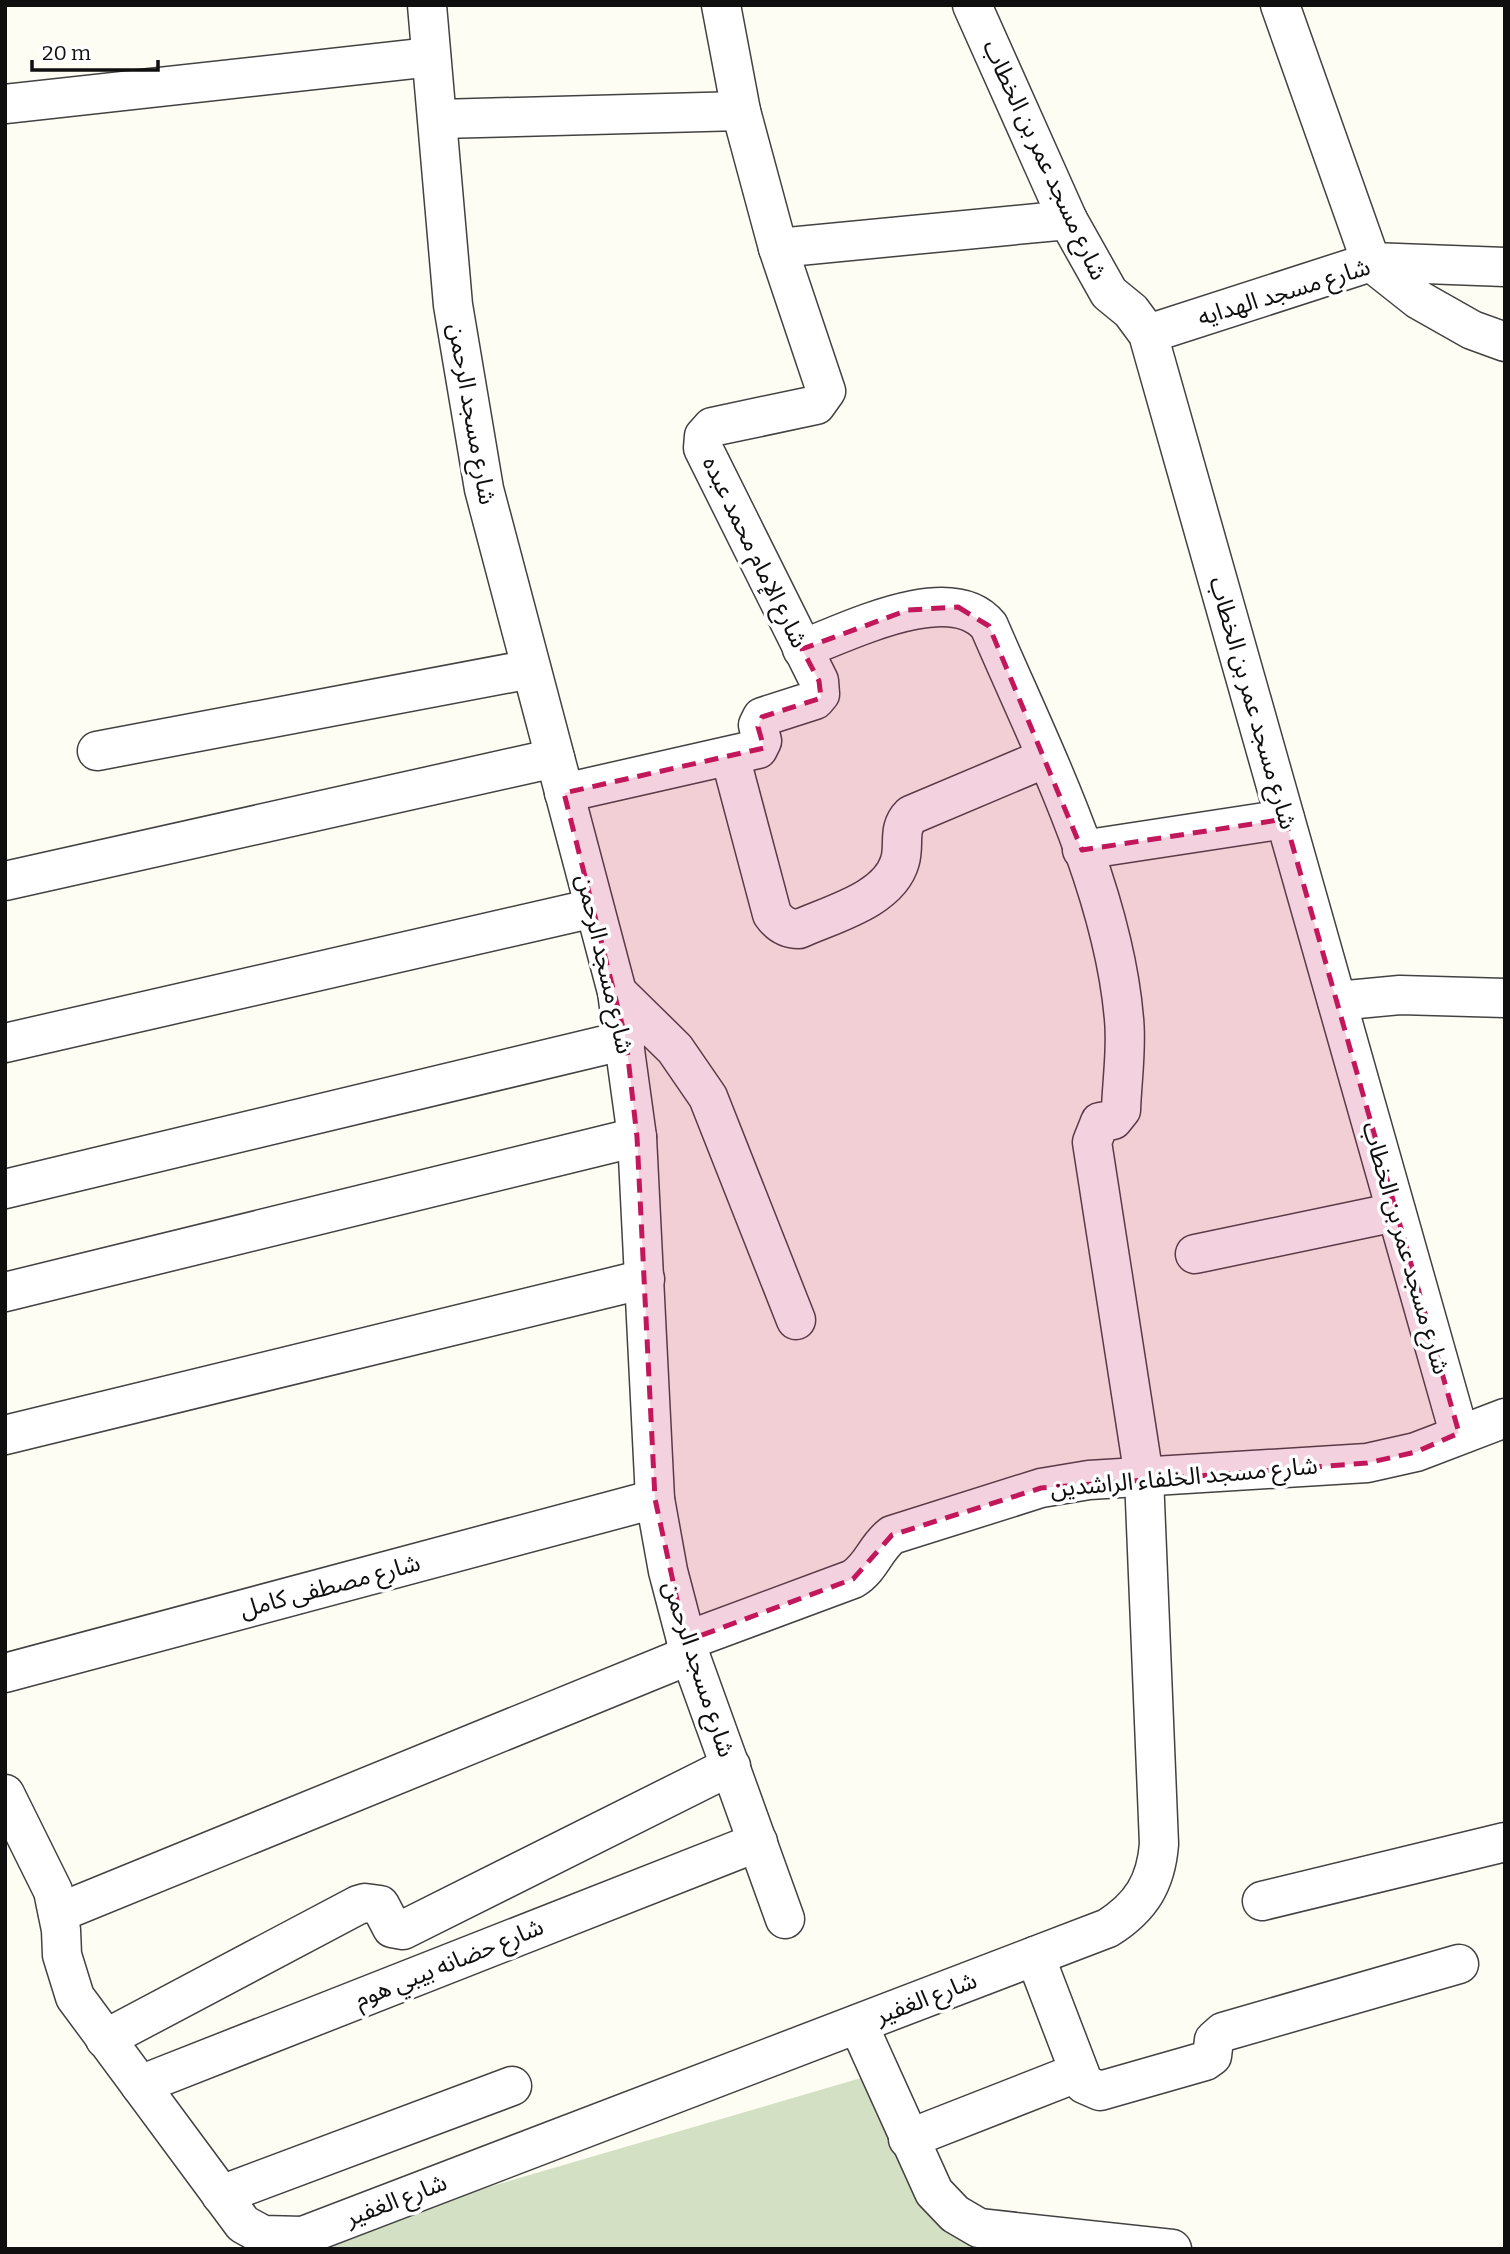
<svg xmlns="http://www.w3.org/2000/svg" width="1510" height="2254" viewBox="0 0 1510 2254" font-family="Bitter,'Noto Sans Arabic',serif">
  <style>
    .cemetery { fill: #d3e0c4 }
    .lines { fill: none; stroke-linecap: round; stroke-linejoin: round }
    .minor-casing { stroke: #424242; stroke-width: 41 }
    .minor { stroke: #fff; stroke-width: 38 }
    .marked { fill: #c2185b; fill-opacity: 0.2; stroke: #c2185b; stroke-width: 5; stroke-dasharray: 14 9; stroke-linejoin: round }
    .labels { text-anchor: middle; stroke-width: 7; stroke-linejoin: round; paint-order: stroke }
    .street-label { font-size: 24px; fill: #0f0f0f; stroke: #fff }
  </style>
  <rect width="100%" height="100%" fill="#fefdf3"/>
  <path class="cemetery" d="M885 2071 971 2234 1109 2249H277Z"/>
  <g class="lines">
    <defs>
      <g id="minor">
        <path d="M427 5 453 305 484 489 617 992 637 1137 655 1499 668 1571 690 1655 785 1919"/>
        <path d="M972 5 1068 220 1109 293 1131 311 1148 334 1459 1433"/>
        <path d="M1280 5 1371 262 1419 300 1472 330 1505 342"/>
        <path d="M5 104 431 57"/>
        <path d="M439 119 741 111"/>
        <path d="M778 248 1068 220"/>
        <path d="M1148 334 1371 262 1505 267"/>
        <path d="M97 751 531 669"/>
        <path d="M730 756 772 914C779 924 787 929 799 929 832 914 889 900 900 861 905 844 897 829 911 815L1046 758"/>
        <path d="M564 793 758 749 762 741 758 725 762 717 815 700 820 694 819 681 703 448 704 436 712 427 816 405 826 391 778 248 741 111 721 5"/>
        <path d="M1082 850 1285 819"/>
        <path d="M5 881 555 758"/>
        <path d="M617 992 675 1049 708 1097 796 1320"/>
        <path d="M1337 1001 1400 995 1505 998"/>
        <path d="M5 1043 594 908"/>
        <path d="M5 1189 626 1040"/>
        <path d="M1195 1254 1396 1212"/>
        <path d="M5 1292 637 1137"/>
        <path d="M5 1435 645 1279"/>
        <path d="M686 1641 853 1579C872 1567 875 1548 892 1535L1041 1488 1089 1480 1367 1463 1416 1452 1505 1418"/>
        <path d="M5 1673 655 1499"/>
        <path d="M5 1794 53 1891 61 1930 62 1955 75 1997 243 2224 263 2235 303 2236 1108 1928C1141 1907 1156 1883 1159 1844L1144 1477 1092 1142 1100 1122 1113 1120 1121 1110C1122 1080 1127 1048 1124 1019 1113 887 1041 747 989 626 951 579 848 632 802 649"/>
        <path d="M1262 1901 1505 1842"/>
        <path d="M58 1913 690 1655"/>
        <path d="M1035 1956 1084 2084 1100 2091 1205 2061 1212 2056 1214 2040 1223 2032 1459 1964"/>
        <path d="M858 2024 934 2192 955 2214 979 2228 1172 2249"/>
        <path d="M105 2039 358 1905 365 1903 380 1905 392 1928 403 1930 731 1766"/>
        <path d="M140 2085 758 1842"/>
        <path d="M908 2139 1079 2072"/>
        <path d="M221 2195 512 2086"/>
      </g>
    </defs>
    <use href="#minor" class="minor-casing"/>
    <use href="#minor" class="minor"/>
  </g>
  <path class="marked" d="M958 607 989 626 1082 850 1285 819 1459 1433 1416 1452 1367 1463 1041 1488 892 1535 853 1579 686 1641 655 1499 637 1137 626 1040 564 793 764 748 758 727 762 717 821 698 819 681 802 649 908 610Z"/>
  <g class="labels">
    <g class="street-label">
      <text transform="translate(1045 160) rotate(65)" y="8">شارع مسجد عمر بن الخطاب</text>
      <text transform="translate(1284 292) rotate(-17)" y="8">شارع مسجد الهدايه</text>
      <text transform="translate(472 414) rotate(80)" y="8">شارع مسجد الرحمن</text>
      <text transform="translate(755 552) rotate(64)" y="8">شارع الإمام محمد عبده</text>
      <text transform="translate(1253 703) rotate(74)" y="8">شارع مسجد عمر بن الخطاب</text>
      <text transform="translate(605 964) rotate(77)" y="8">شارع مسجد الرحمن</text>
      <text transform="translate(1406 1248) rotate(74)" y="8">شارع مسجد عمر بن الخطاب</text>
      <text transform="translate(1184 1477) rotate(-5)" y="8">شارع مسجد الخلفاء الراشدين</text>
      <text transform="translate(330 1586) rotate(-15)" y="8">شارع مصطفى كامل</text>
      <text transform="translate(699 1669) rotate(72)" y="8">شارع مسجد الرحمن</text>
      <text transform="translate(449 1963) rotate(-22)" y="8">شارع حضانه بيبي هوم</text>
      <text transform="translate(926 1998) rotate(-21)" y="8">شارع الغفير</text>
      <text transform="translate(396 2200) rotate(-21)" y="8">شارع الغفير</text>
    </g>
  </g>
  <rect width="1510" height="2254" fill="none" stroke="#0f0f0f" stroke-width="14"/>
  <path d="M32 60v10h126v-10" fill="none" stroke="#0f0f0f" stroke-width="3.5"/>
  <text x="42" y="60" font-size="21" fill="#0f0f0f" stroke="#ffffff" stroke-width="5" paint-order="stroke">20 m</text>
</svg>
